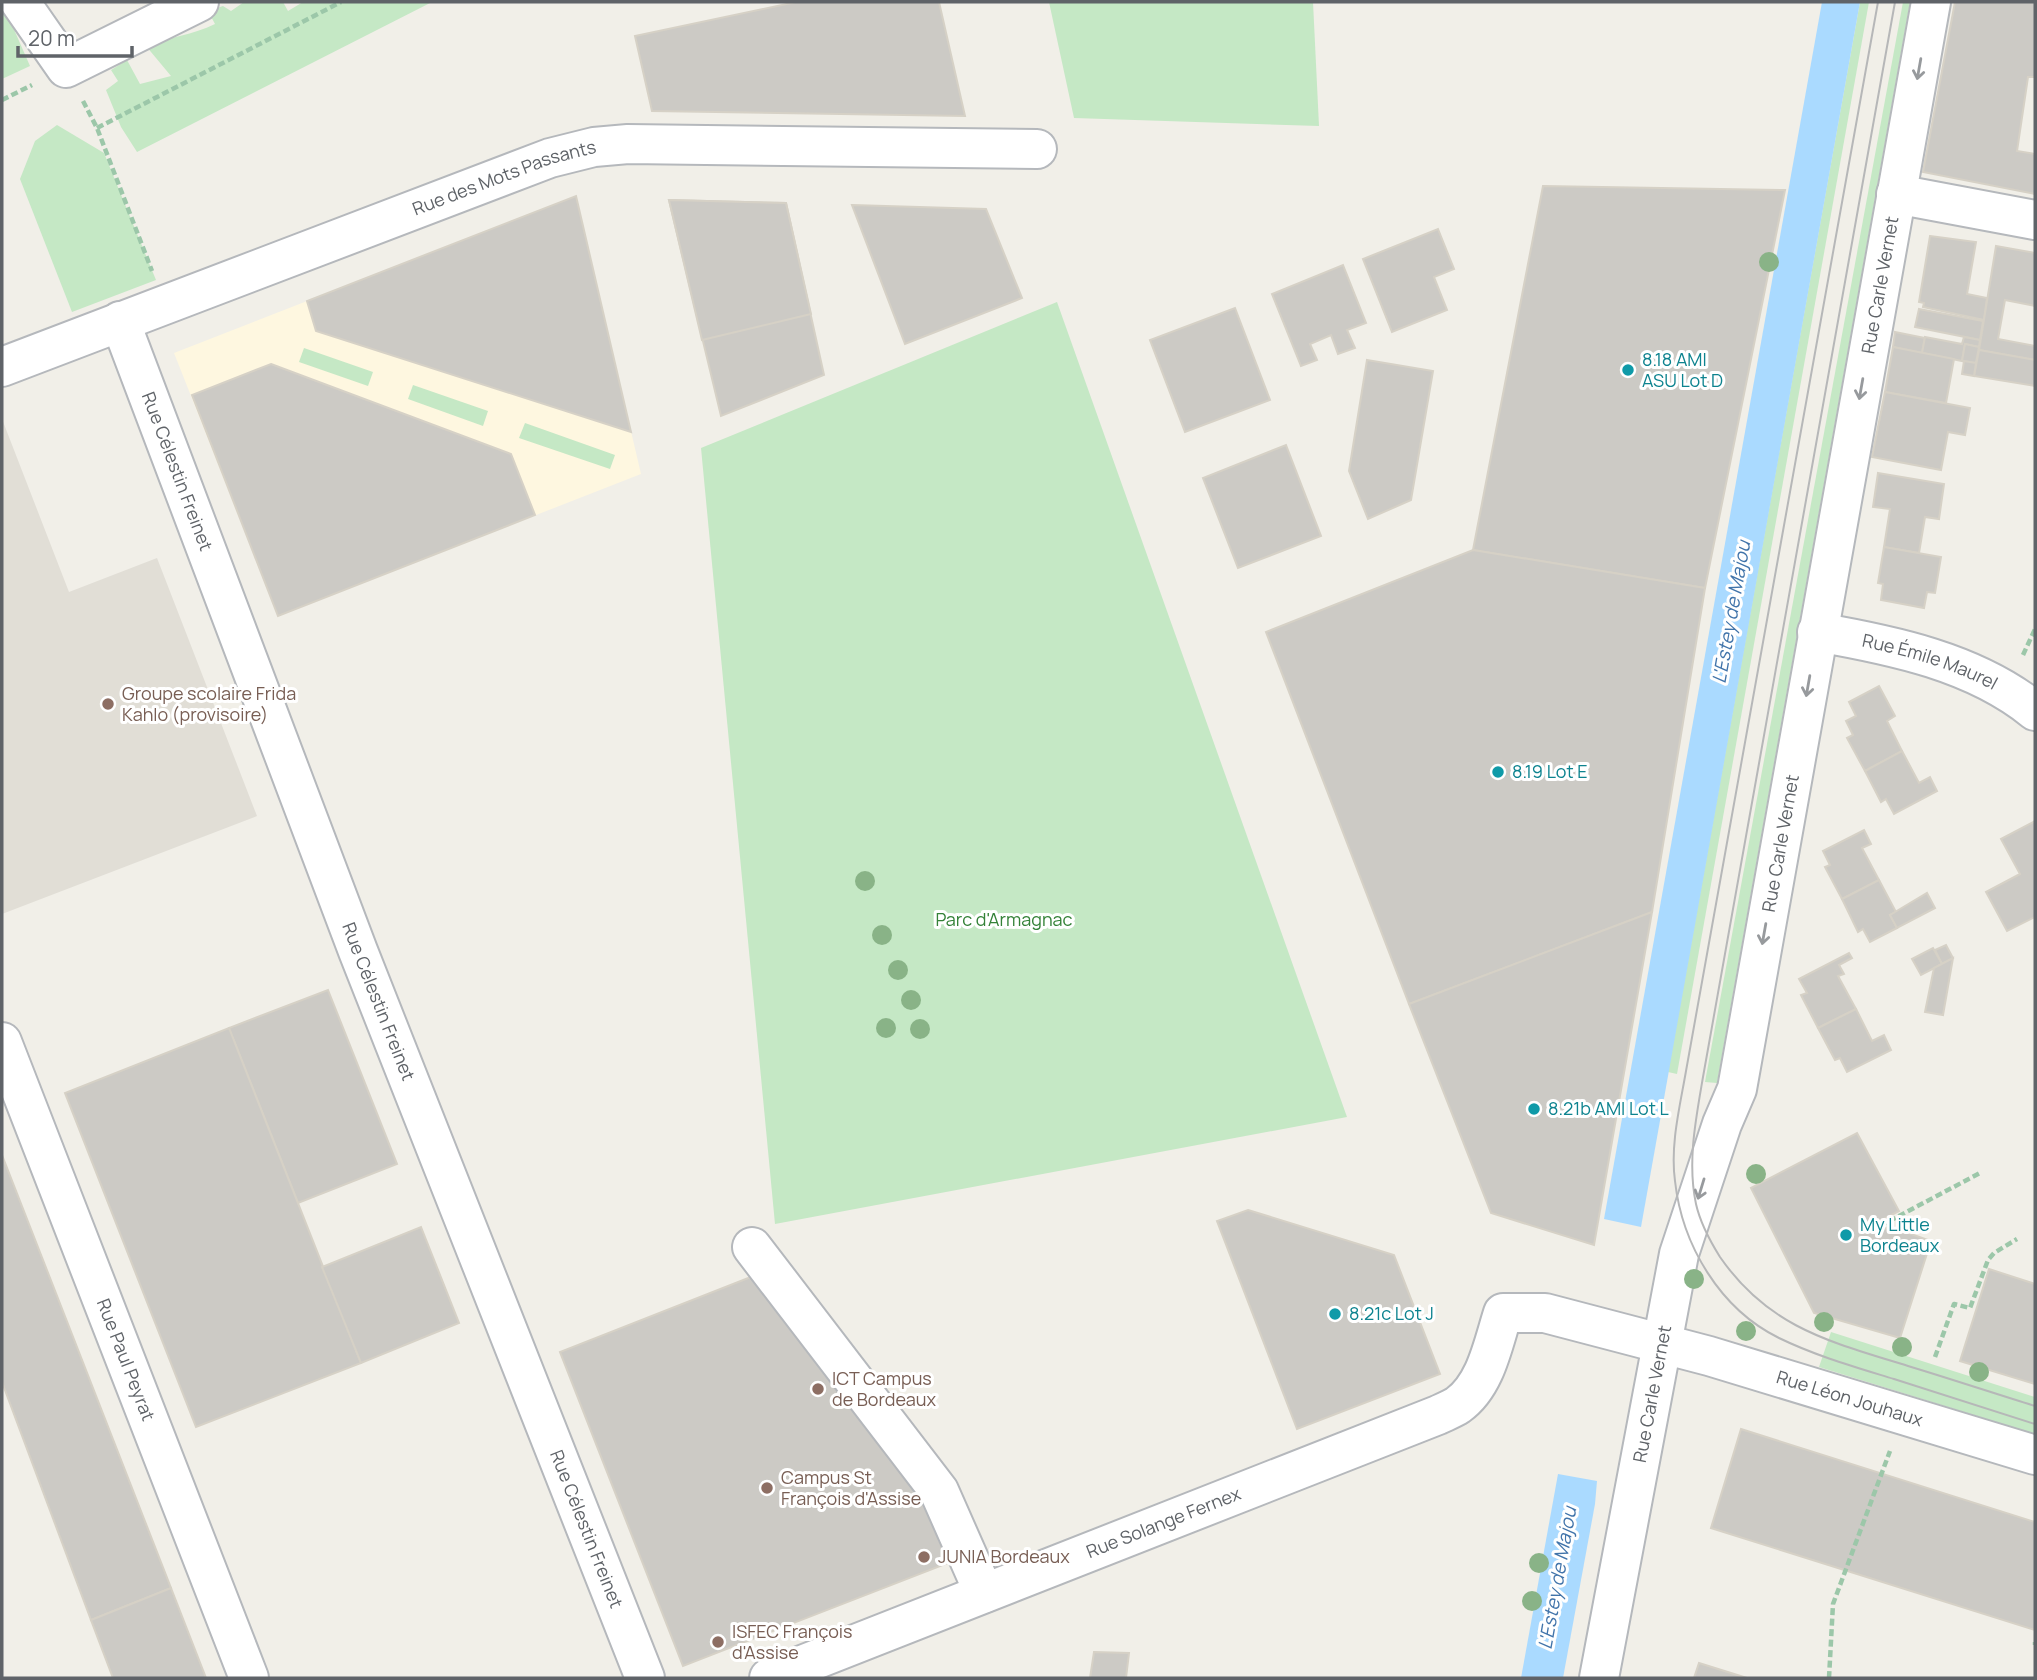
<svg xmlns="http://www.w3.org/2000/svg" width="2037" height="1680" viewBox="0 0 2037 1680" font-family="Manrope,sans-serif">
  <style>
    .commercial { fill: #fef7e0 }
    .education { fill: #e1ded6 }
    .green { fill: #c5e8c5 }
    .water { fill: #aadaff }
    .building { fill: #cccac5; stroke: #d6d1c6; stroke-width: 2 }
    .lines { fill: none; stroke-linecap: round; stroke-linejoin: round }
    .minor-casing { stroke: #b5b8bc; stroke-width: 42 }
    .path { stroke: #9cc7a9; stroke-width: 4.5; stroke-dasharray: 7 3.5; stroke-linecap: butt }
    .minor { stroke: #fff; stroke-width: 38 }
    .tram { stroke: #b6b7b8; stroke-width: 2 }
    .tree { fill: #89b387 }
    .oneway { stroke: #979a9d }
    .culture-dot { fill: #0f9aa8; stroke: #fff; stroke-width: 2.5 }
    .education-dot { fill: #8d6e63; stroke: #fff; stroke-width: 2.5 }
    .labels { text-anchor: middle; stroke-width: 6; stroke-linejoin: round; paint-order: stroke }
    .street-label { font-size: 18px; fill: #5f6368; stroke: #fff }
    .culture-label { font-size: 18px; fill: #0d838f; stroke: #fff; text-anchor: start }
    .education-label { font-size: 18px; fill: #785e54; stroke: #fff; text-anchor: start }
    .park-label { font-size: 18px; fill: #348238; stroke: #fff }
    .water-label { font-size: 19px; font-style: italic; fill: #4174aa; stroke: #fff }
  </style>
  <rect width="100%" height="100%" fill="#f1efe8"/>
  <path class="commercial" d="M576 196 641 474 278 616 174 353Z"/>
  <path class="education" d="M2 419 69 592 157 558 257 816 2 914Z"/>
  <g class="green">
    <path d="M2 2 30 66 2 79Z"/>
    <path d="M244 2H283L288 11 303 2H432L137 152 121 127 106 90 118 81 111 70 127 60 140 84 171 76 146 46C169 37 193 35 215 24L208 11 223 6 231 11Z"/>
    <path d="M1049 2H1313L1319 126 1074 118Z"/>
    <path d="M1860 2H1869L1677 1074 1668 1072Z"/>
    <path d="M1903 2H1910L1717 1083 1705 1082Z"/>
    <path d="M57 125 104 153 156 280 72 312 20 179 35 141Z"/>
    <path d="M1057 302 1347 1117 775 1224 701 448Z"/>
    <path d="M304 348 373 372 368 386 299 362Z"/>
    <path d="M413 385 488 411 483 426 408 399Z"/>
    <path d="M525 423 615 455 610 469 519 438Z"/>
    <path d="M1831 1332 2035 1397V1434L1819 1367Z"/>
  </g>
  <g class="water">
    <path d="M1822 2H1860L1641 1227 1604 1219Z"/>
    <path d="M1558 1474 1597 1481 1595 1504 1563 1678H1521Z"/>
  </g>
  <g class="building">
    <path d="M796 2H939L965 116 652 111 635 36Z"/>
    <path d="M1955 2H2035V77H2028L2017 151 2035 154V194L1923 172Z"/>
    <path d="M1543 186 1785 190 1705 588 1473 550Z"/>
    <path d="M576 196 631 432 316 331 307 301Z"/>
    <path d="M669 200 786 203 824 375 721 416Z"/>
    <path d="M669 200 786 203 811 314 702 340Z"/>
    <path d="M852 205 986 209 1022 298 905 344Z"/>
    <path d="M1438 229 1454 269 1434 277 1447 310 1392 332 1363 259Z"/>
    <path d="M1930 236 1976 242 1967 294 1987 298 1984 320 1923 307 1924 303 1919 302Z"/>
    <path d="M1996 246 2035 253V306L2005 300 1998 339 2035 346V360L1979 350Z"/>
    <path d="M1343 265 1366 323 1347 330 1355 348 1338 354 1331 335 1310 344 1317 360 1301 366 1272 294Z"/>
    <path d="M1235 308 1270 400 1185 432 1150 340Z"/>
    <path d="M1919 309 1983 321 1980 340 1915 327Z"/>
    <path d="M1895 332 1925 338 1922 353 1893 347Z"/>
    <path d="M1925 337 1962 344 1964 337 1980 340 1979 347 1965 344 1962 361 1922 353Z"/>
    <path d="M1965 344 1979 347 1976 363 1962 361Z"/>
    <path d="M1893 347 1954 359 1946 403 1885 392Z"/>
    <path d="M1979 350 2035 360V386L1974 376Z"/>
    <path d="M1367 360 1433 371 1411 500 1368 519 1349 471Z"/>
    <path d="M1964 361 1976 363 1974 376 1962 374Z"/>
    <path d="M271 364 511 454 535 515 278 616 192 395Z"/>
    <path d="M1885 392 1970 408 1965 435 1948 432 1941 470 1872 457Z"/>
    <path d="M1286 445 1321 536 1238 568 1203 478Z"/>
    <path d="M1878 473 1944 484 1939 519 1925 517 1919 553 1884 547 1890 509 1873 507Z"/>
    <path d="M1884 547 1941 557 1935 593 1927 592 1924 608 1881 600 1883 584 1878 583Z"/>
    <path d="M1473 550 1705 588 1652 912 1409 1004 1266 632Z"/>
    <path d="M1879 686 1895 716 1887 721 1902 751 1865 771 1847 738 1853 735 1846 721 1856 716 1849 702Z"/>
    <path d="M1902 751 1919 783 1930 777 1937 791 1894 814 1886 799 1881 802 1865 771Z"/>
    <path d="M2035 821V917L2007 931 1986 892 2020 874 2001 839Z"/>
    <path d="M1864 830 1871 844 1862 848 1879 880 1842 899 1825 867 1830 865 1823 851Z"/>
    <path d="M1879 880 1896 912 1890 915 1897 928 1870 942 1863 929 1858 932 1842 899Z"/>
    <path d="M1927 893 1935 908 1897 928 1890 915Z"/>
    <path d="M1652 912 1594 1245 1491 1213 1409 1004Z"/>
    <path d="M1946 945 1953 958 1942 964 1935 950Z"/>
    <path d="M1933 948 1942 964 1921 975 1912 959Z"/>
    <path d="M1849 953 1852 958 1839 965 1844 974 1838 976 1856 1009 1818 1028 1801 995 1807 993 1799 979Z"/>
    <path d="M1953 958 1943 1015 1925 1012 1934 968Z"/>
    <path d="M328 990 397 1164 298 1203 229 1028Z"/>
    <path d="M1856 1009 1872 1041 1884 1035 1891 1050 1847 1072 1840 1058 1835 1060 1818 1028Z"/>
    <path d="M229 1028 361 1363 196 1427 65 1093Z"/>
    <path d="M1857 1133 1899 1211 1878 1222 1883 1230 1889 1226 1931 1241 1900 1338 1814 1313 1751 1188Z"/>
    <path d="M2 1155 171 1588 91 1620 2 1382Z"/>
    <path d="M1248 1210 1394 1255 1440 1374 1297 1429 1217 1221Z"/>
    <path d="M421 1227 459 1323 361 1363 322 1267Z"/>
    <path d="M1989 1269 2035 1284V1384L1960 1361Z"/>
    <path d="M761 1273 912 1469 948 1563 683 1666 560 1352Z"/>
    <path d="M1741 1429 2035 1522V1630L1711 1528Z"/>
    <path d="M171 1588 206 1678H113L91 1620Z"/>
    <path d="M1094 1652 1129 1653 1126 1678H1090Z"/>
    <path d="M1699 1663 1747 1678H1694Z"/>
  </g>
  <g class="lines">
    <defs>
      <g id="minor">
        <path d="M20 2 66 68 199 2"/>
        <path d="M1896 194 2035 220"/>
        <path id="s1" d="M120 321 358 951 645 1678"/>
        <path id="s2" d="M2 367 550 158 594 147 628 144 1037 149"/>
        <path id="s3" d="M1817 632C1892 645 1975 662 2035 711"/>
        <path id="s4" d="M2 1042 249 1678"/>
        <path d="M752 1247 939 1491 984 1593"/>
        <path id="s5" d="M769 1678 1438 1415C1444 1412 1452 1409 1458 1405 1486 1385 1493 1344 1503 1313H1545L1709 1356 2035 1455"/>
        <path id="s6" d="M1599 1678 1679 1254 1722 1124 1737 1089 1931 2"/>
      </g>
    </defs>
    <use href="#minor" class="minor-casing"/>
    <g class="path">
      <path d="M2 100 32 85"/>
      <path d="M83 101 97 128 152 271"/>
      <path d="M97 128 341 2"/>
      <path d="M2023 655 2035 629"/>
      <path d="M1880 1226 1980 1173"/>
      <path d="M1935 1357 1954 1304 1970 1308 1988 1260 1994 1253 2017 1239"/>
      <path d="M2035 1642V1645"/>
      <path d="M1829 1678 1833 1604 1890 1451"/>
    </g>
    <use href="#minor" class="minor"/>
    <g class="tram">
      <path d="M1878 2 1686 1071C1680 1106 1670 1145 1675 1181 1682 1245 1720 1309 1779 1338 1816 1356 1855 1367 1894 1379 1941 1394 1988 1409 2035 1424"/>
      <path d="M1895 2 1703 1077C1696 1118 1687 1162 1696 1204 1700 1222 1710 1241 1720 1257 1769 1328 1831 1342 1908 1366 1951 1379 1993 1393 2035 1406"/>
    </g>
  </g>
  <g class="tree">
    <circle cx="1769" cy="262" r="10"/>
    <circle cx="865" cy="881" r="10"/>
    <circle cx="882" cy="935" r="10"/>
    <circle cx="898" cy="970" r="10"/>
    <circle cx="911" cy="1000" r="10"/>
    <circle cx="886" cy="1028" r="10"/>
    <circle cx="920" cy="1029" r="10"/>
    <circle cx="1756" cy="1174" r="10"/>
    <circle cx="1694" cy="1279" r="10"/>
    <circle cx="1824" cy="1322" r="10"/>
    <circle cx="1746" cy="1331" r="10"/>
    <circle cx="1902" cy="1347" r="10"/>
    <circle cx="1979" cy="1372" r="10"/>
    <circle cx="1539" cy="1563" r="10"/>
    <circle cx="1532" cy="1601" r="10"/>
  </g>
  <defs><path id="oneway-shaft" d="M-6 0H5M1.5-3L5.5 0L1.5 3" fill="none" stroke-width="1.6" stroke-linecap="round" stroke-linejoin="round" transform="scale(1.75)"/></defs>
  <g class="oneway">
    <use href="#oneway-shaft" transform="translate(1919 69) rotate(100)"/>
    <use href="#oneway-shaft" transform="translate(1861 389) rotate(100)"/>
    <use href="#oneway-shaft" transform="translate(1808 686) rotate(100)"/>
    <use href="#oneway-shaft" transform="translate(1764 934) rotate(100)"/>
    <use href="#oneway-shaft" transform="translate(1701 1189) rotate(107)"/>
  </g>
  <g class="culture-dot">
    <circle cx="1628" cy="370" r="7"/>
    <circle cx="1498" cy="772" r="7"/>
    <circle cx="1534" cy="1109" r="7"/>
    <circle cx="1846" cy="1235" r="7"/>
    <circle cx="1335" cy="1314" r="7"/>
  </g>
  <g class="education-dot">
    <circle cx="108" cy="704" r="7"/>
    <circle cx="818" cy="1389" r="7"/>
    <circle cx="767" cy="1488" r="7"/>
    <circle cx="924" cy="1557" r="7"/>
    <circle cx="718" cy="1642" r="7"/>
  </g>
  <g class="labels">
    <g class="street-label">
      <text dy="6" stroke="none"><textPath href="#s2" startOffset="537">Rue des Mots Passants</textPath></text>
      <text dy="6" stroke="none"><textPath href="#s6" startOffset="1423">Rue Carle Vernet</textPath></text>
      <text dy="6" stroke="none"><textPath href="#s1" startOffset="161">Rue Célestin Freinet</textPath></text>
      <text dy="6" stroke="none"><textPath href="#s3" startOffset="117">Rue Émile Maurel</textPath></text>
      <text dy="6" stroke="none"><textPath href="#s6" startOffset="856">Rue Carle Vernet</textPath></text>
      <text dy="6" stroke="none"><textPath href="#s1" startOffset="728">Rue Célestin Freinet</textPath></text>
      <text dy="6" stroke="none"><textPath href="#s4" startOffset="341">Rue Paul Peyrat</textPath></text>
      <text dy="6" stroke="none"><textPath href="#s6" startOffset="289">Rue Carle Vernet</textPath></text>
      <text dy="6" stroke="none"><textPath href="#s5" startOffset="1204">Rue Léon Jouhaux</textPath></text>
      <text dy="6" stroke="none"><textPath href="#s5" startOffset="424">Rue Solange Fernex</textPath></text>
      <text dy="6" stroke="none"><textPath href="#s1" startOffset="1295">Rue Célestin Freinet</textPath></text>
    </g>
    <g class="culture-label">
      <text x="1642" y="366">8.18 AMI<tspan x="1642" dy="21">ASU Lot D</tspan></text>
      <text x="1512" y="778">8.19 Lot E</text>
      <text x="1548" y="1115">8.21b AMI Lot L</text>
      <text x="1860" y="1231">My Little<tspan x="1860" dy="21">Bordeaux</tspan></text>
      <text x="1349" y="1320">8.21c Lot J</text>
    </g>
    <g class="education-label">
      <text x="122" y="700">Groupe scolaire Frida<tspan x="122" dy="21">Kahlo (provisoire)</tspan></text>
      <text x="832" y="1385">ICT Campus<tspan x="832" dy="21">de Bordeaux</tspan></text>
      <text x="781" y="1484">Campus St<tspan x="781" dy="21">François d'Assise</tspan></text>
      <text x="938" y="1563">JUNIA Bordeaux</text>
      <text x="732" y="1638">ISFEC François<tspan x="732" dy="21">d'Assise</tspan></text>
    </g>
    <g class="park-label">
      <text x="1004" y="926">Parc d'Armagnac</text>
    </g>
    <g class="water-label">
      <text transform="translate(1731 612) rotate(-80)" y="7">L'Estey de Majou</text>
      <text transform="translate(1557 1578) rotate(-80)" y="7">L'Estey de Majou</text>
    </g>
  </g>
  <rect width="2037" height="1680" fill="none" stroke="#5f6368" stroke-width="7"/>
  <path d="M18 46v10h114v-10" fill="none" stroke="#5f6368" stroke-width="3.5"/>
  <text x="28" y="46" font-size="21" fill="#5f6368" stroke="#ffffff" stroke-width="5" paint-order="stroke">20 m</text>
</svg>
